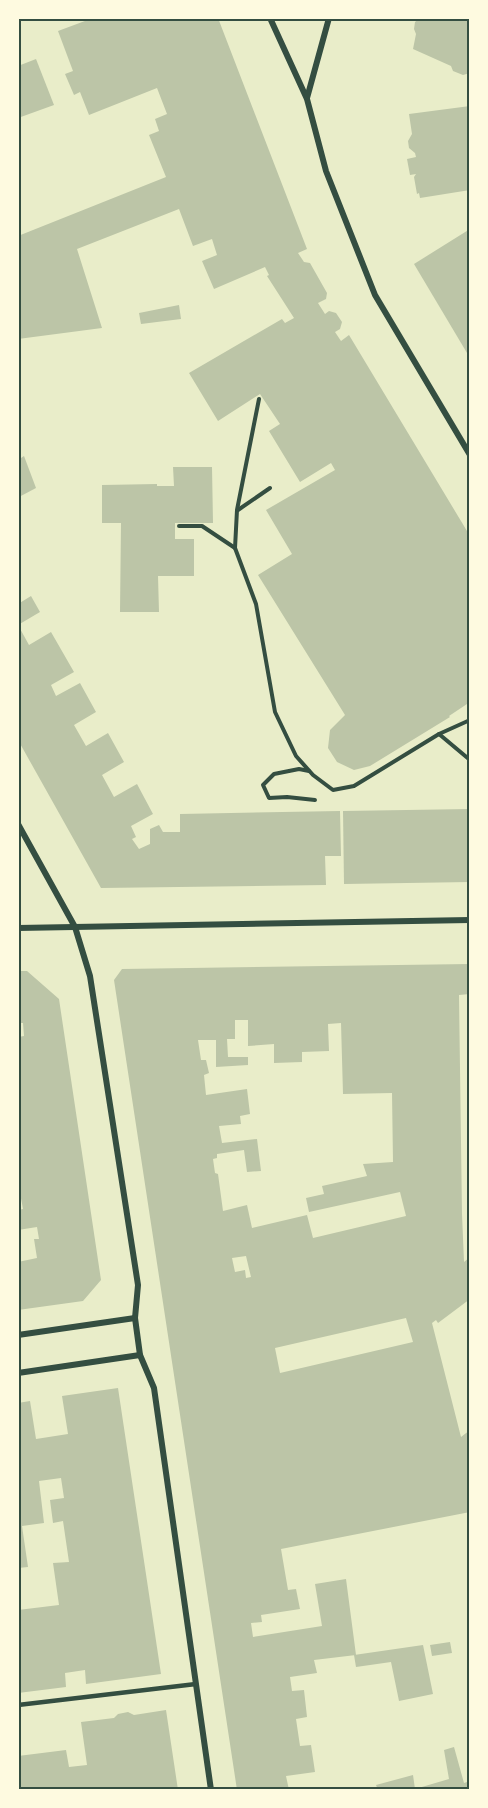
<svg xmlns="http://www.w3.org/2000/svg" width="488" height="1808" viewBox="0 0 488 1808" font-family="'Space Grotesk',sans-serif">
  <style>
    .building { fill: #bcc5a7; fill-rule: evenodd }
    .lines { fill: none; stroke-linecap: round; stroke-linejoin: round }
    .path { stroke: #344e41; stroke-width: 4 }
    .service { stroke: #344e41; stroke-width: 4.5 }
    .minor { stroke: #344e41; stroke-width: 6 }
    .neatline { fill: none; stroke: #344e41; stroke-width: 2 }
  </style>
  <rect width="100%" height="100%" fill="#e9edc9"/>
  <g class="building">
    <path d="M93 18H218L307 249 298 253 304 262 310 263 327 293 326 299 318 303 325 314 329 311 336 313 342 322 340 329 335 332 341 341 349 335 470 536V702L449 716 450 717 370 766 354 770 337 762 328 748 330 730 345 715 258 575 292 554 266 510 335 470 331 463 300 482 269 431 280 424 260 394 218 421 189 373 282 319 285 323 294 318 267 276 269 275 265 267 214 289 202 261 217 255 212 239 193 246 179 209 77 249 102 328 18 339V236L166 177 149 135 159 131 155 119 167 114 157 88 89 115 80 92 74 95 65 74 73 71 58 31Z"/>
    <path d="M420 18H470V73L463 75 453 71 451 66 413 49 416 34 414 29 415 22Z"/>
    <path d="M36 59 54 105 18 118V66Z"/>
    <path d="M470 106V190L420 198 419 193 417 194 414 177 416 174 410 175 407 159 416 157 415 153 409 148 408 141 412 134 409 114Z"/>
    <path d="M470 229V358L414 264Z"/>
    <path d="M179 305 181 319 141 324 139 313Z"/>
    <path d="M24 456 36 488 19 497 18 460Z"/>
    <path d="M173 467H212L213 523H175V539H194V576H158L159 612H120L121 523H102V485L157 484V486H174Z"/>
    <path d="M31 596 40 612 18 625 29 645 51 632 74 672 51 685 56 696 80 683 96 712 74 725 86 746 108 733 124 762 102 775 114 797 137 784 153 814 131 826 136 837 132 839 139 849 150 844V829L159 825 163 832H180V814L340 811 341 856H325L326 885 101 888 18 740V604Z"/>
    <path d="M470 809V882L344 884 343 811Z"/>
    <path d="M470 964V994L459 995 462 1214 464 1262 470 1257V1299L438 1323 436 1320 432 1323 461 1437 470 1430V1512L281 1549 288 1590 296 1589 300 1609 261 1615 262 1622 251 1623 253 1637 322 1626 315 1584 346 1579 356 1655 314 1660 317 1673 290 1677 292 1691 304 1690 307 1717 296 1719 300 1746 311 1745 315 1772 286 1776 289 1790H237L114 980 122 969ZM235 1020H248V1046L274 1044V1063L302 1062V1052L329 1051 328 1024 341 1023 343 1094 392 1093 393 1162 363 1164 367 1176 322 1186 324 1194 306 1198 309 1212 400 1192 406 1216 313 1238 307 1215 252 1228 247 1205 223 1211 218 1174 215 1173 213 1159 217 1158V1154L244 1150 247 1172 261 1171 257 1139 222 1143 219 1126 241 1124 240 1116 250 1114 247 1089 206 1095 204 1075 209 1073 206 1060H201L198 1040H216V1067L248 1065V1057H228L227 1039H235ZM246 1256 251 1277 246 1278 245 1270 235 1272 232 1258ZM406 1318 413 1342 280 1373 275 1348Z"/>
    <path d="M18 971H27L59 999 101 1280 83 1301 18 1310V1262L37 1258 34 1239H39L37 1227 18 1230V1210L23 1209 20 1193 18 1194V1037L24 1036 23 1023H18Z"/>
    <path d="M118 1388 161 1674 86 1684 85 1670 65 1673 66 1687 18 1693V1610L59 1605 53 1563 69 1562 63 1521 53 1523 50 1500 64 1498 61 1478 39 1481 44 1523 22 1526 28 1567 18 1568V1403L30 1401 36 1439 68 1434 62 1396Z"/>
    <path d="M450 1642 452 1653 432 1656 430 1645Z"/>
    <path d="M423 1645 433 1694 399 1701 391 1662 356 1667 354 1655Z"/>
    <path d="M166 1710 178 1790H18V1756L66 1750 69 1767 87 1765 81 1722 114 1718 118 1714 128 1712 134 1715Z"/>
    <path d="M454 1747 464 1783 470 1781V1790H378L376 1785 413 1775 415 1789 449 1779 444 1750Z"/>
  </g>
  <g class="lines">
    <g class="path">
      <path d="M259 399 237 510 235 548 256 604 275 712 296 756 313 775 333 790 354 786 439 734 470 720"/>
      <path d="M238 510 270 488"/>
      <path d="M179 526H202L235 548"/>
      <path d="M439 734 470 760"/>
      <path d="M309 771 299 769 274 774 263 785 269 798 287 797 315 800"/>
    </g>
    <path class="service" d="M18 1705 196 1684"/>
    <g class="minor">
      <path d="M270 18 307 99 326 171 375 295 470 455"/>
      <path d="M307 98 329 18"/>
      <path d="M18 824 75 927 90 976 138 1285 135 1318 140 1355 154 1388 211 1790"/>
      <path d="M18 928 470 920"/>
      <path d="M18 1335 135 1318"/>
      <path d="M18 1373 140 1355"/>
    </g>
  </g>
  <rect width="488" height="1808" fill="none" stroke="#fefae0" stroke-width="39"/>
  <rect x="20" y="20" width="448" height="1768" class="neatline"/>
</svg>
